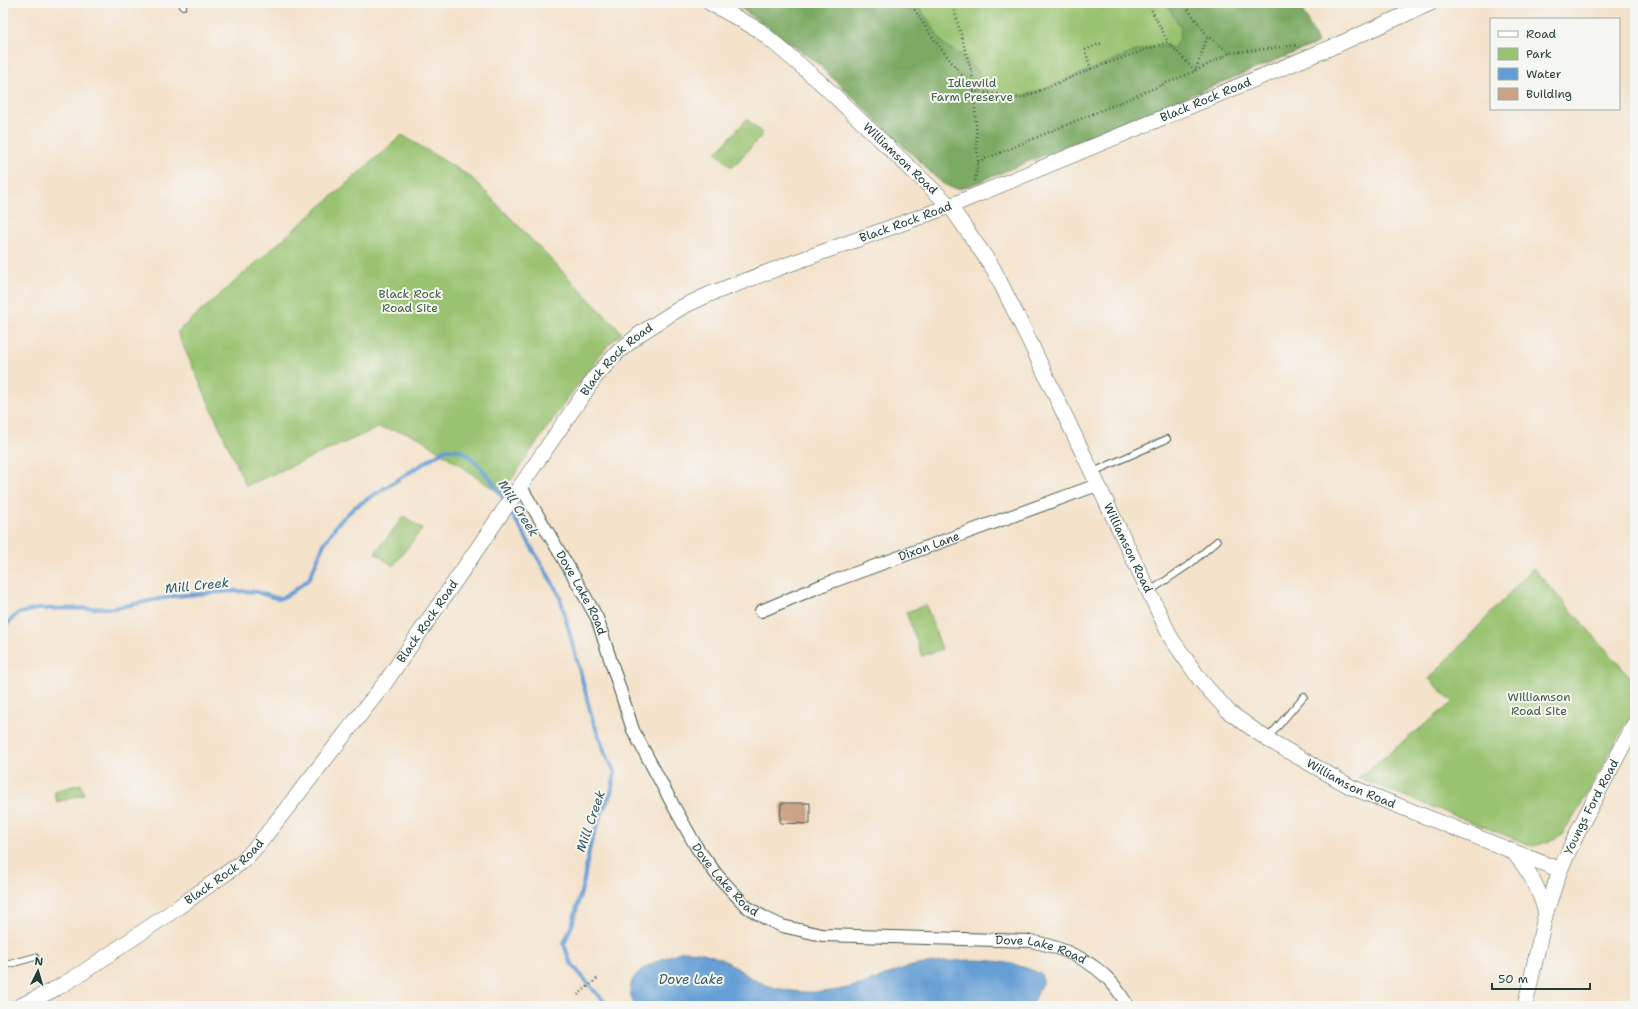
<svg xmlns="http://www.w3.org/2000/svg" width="1638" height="1009" viewBox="0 0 1638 1009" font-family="'Shantell Sans',sans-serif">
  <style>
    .green { fill: #99c370; stroke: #5c8052 }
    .forest { fill: #7aa962; stroke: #4c734b }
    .water { fill: #659ed4; stroke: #426e84 }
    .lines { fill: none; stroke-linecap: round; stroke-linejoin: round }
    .stream { stroke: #659ed4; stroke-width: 4 }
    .building { fill: #cca287 }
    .service-casing { stroke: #3f564a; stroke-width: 8 }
    .minor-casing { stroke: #3f564a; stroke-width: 14 }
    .tertiary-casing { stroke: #3f564a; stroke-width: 16 }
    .path { stroke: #3f564a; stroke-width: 2.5; stroke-dasharray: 1 3; stroke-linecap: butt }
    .service { stroke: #fff; stroke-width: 6 }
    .minor { stroke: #fff; stroke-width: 12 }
    .tertiary { stroke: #fff; stroke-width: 15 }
    .labels { text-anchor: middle; stroke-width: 4; stroke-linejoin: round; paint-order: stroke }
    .park-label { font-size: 12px; fill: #3e5e43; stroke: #f6f6f2 }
    .street-label { font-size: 12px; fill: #1f3d34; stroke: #f6f6f2 }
    .water-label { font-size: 13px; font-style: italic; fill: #345a64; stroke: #f6f6f2 }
  </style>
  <rect width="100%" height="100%" fill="#f6f6f2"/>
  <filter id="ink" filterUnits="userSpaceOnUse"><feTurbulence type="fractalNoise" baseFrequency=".025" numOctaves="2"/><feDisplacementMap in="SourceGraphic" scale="8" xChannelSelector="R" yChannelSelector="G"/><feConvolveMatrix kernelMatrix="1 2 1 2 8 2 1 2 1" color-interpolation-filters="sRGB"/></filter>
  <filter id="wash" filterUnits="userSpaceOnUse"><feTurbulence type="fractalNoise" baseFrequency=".012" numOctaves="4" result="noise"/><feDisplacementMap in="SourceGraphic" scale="16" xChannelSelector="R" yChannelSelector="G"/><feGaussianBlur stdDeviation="0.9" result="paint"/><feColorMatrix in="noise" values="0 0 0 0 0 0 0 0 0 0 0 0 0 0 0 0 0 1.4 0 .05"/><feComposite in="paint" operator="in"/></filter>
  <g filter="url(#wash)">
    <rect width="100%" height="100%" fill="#f4e2ca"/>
    <g class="green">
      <path d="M734 3H1299L1318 43 966 187C956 190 949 188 941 182L817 63Z"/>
      <path d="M747 119 763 134 732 168 716 153Z"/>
      <path d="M402 135 471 177 622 333 608 345 567 399 501 494 420 438 405 432 378 428 246 486 177 332Z"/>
      <path d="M404 516 422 529 393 566 375 553Z"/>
      <path d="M1533 568 1635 682V707L1581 805 1563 834 1548 842 1533 846 1358 778 1453 702 1429 679Z"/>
      <path d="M926 605 942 649 922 656 906 612Z"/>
      <path d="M81 784 84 795 57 802 54 791Z"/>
    </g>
    <path class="forest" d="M734 3H917L944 45 964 57 980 75 983 88 1000 99H1008L1036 92 1136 51 1161 45 1173 48 1179 41 1181 28 1166 3H1299L1318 43 966 187C956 190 949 188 941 182L817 63Z"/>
    <path class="water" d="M682 951C699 950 716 956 731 964 740 970 748 977 759 982 771 988 789 991 803 992 827 993 851 989 874 980 884 977 894 971 905 968 914 965 925 964 935 963 971 958 1007 958 1041 974L1043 980 1032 1006H635C616 972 658 961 682 951Z"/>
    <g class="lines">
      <g class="stream">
        <path d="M509 509 559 594 581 675 592 718 605 753 615 772 611 793 601 814 590 846 583 885 573 922 564 944 570 962 597 994 609 1006"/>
        <path d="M3 628 17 614 37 609 115 608 174 596 234 591 257 592 279 599 291 593 309 579 324 544 338 523 355 507 446 449C451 449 458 449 462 451 476 459 498 488 506 503"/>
      </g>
    </g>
    <g id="blocks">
      <path class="building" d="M781 803H810V824L780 823Z"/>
    </g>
  </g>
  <g filter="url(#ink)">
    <use href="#blocks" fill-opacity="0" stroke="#3f564a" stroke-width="1"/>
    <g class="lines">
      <defs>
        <g id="service">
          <path d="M183 6V3"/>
          <path d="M1093 472 1167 439"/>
          <path d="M1150 591 1190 564 1217 541"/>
          <path d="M1267 739 1304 696"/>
          <path d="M3 966 35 957"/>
        </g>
        <g id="minor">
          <path id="s1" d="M521 487 573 575 597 618 633 730 673 805 697 848 717 875 747 907 765 918 782 926 822 935 1030 941C1061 947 1091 959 1112 983 1118 990 1123 998 1128 1006"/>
          <path id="s2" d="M761 611 823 585 1097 485"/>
        </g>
        <g id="tertiary">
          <path id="s3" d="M710 3 759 30 821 83 950 206 993 268 1028 338 1171 638 1201 681 1229 712 1267 739 1351 787 1560 870"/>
          <path d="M1515 854C1532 875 1537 886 1546 912"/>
          <path id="s4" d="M20 1006 57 988 82 973 170 913 242 862 258 845 385 683 596 376 618 352 641 333 682 307 710 294 784 266 950 206 1330 48 1431 3"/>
          <path id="s5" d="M1525 1006 1546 912 1560 870 1582 823 1635 723"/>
        </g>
      </defs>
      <use href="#service" class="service-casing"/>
      <use href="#minor" class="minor-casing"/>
      <use href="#tertiary" class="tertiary-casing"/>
      <g class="path">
        <path d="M910 3 933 38 974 91 1022 98 1091 69 1168 42 1195 71 1208 36"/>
        <path d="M952 3 972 74 974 91 978 162 975 181"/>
        <path d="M1148 3 1168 42"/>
        <path d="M1183 3 1208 36 1230 53"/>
        <path d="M1091 69 1085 50 1102 43"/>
        <path d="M978 162 1195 71 1230 53 1298 45"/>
        <path d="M578 995 599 977"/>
      </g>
      <use href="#service" class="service"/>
      <use href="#minor" class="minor"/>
      <use href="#tertiary" class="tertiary"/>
    </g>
  </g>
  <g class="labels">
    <g class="park-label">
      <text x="972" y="87">Idlewild<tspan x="972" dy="14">Farm Preserve</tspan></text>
      <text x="410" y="298">Black Rock<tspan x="410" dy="14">Road Site</tspan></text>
      <text x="1539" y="701">Williamson<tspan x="1539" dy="14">Road Site</tspan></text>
    </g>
    <g class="street-label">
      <text dy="4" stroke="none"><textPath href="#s4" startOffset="1541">Black Rock Road</textPath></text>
      <text dy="4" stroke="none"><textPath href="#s3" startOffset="247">Williamson Road</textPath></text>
      <text dy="4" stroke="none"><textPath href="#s4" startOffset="1217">Black Rock Road</textPath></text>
      <text dy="4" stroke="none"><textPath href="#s4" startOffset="893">Black Rock Road</textPath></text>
      <text dy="4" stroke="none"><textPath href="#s2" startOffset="180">Dixon Lane</textPath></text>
      <text dy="4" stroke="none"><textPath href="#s3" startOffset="702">Williamson Road</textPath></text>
      <text dy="4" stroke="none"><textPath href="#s1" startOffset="122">Dove Lake Road</textPath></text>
      <text dy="4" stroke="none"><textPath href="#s4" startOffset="569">Black Rock Road</textPath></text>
      <text dy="4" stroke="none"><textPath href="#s3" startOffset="1038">Williamson Road</textPath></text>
      <text dy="4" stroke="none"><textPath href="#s5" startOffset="211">Youngs Ford Road</textPath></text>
      <text dy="4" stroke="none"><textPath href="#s4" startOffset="245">Black Rock Road</textPath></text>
      <text dy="4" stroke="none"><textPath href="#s1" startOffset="446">Dove Lake Road</textPath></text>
      <text dy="4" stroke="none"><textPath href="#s1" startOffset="782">Dove Lake Road</textPath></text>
    </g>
    <g class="water-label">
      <text transform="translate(519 508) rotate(58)" y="5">Mill Creek</text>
      <text transform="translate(197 585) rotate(-6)" y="5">Mill Creek</text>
      <text transform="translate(590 821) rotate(-71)" y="5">Mill Creek</text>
      <text x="691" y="984">Dove Lake</text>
    </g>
  </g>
  <rect width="1638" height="1009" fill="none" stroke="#f6f6f2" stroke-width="16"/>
  <rect x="1490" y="18" width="130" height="92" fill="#f6f6f2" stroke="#a0aca6"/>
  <rect x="1498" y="31" width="20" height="6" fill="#ffffff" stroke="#a0aca6"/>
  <text x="1526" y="38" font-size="12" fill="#1f3d34">Road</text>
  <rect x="1498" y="48" width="20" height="12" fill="#99c370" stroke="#a0aca6"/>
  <text x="1526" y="58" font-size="12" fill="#1f3d34">Park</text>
  <rect x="1498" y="68" width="20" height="12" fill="#659ed4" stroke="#a0aca6"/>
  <text x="1526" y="78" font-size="12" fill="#1f3d34">Water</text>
  <rect x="1498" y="88" width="20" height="12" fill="#cca287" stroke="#a0aca6"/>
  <text x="1526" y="98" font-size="12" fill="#1f3d34">Building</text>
  <g transform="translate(38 971) rotate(5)" stroke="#f6f6f2" stroke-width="3" paint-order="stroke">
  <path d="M0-3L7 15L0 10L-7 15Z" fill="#1f3d34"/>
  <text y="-6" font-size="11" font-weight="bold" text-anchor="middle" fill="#1f3d34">N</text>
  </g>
  <path d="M1492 983v6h98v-6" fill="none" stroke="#1f3d34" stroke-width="2"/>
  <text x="1498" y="983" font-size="12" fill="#1f3d34" stroke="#f6f6f2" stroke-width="3" paint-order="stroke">50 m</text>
</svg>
